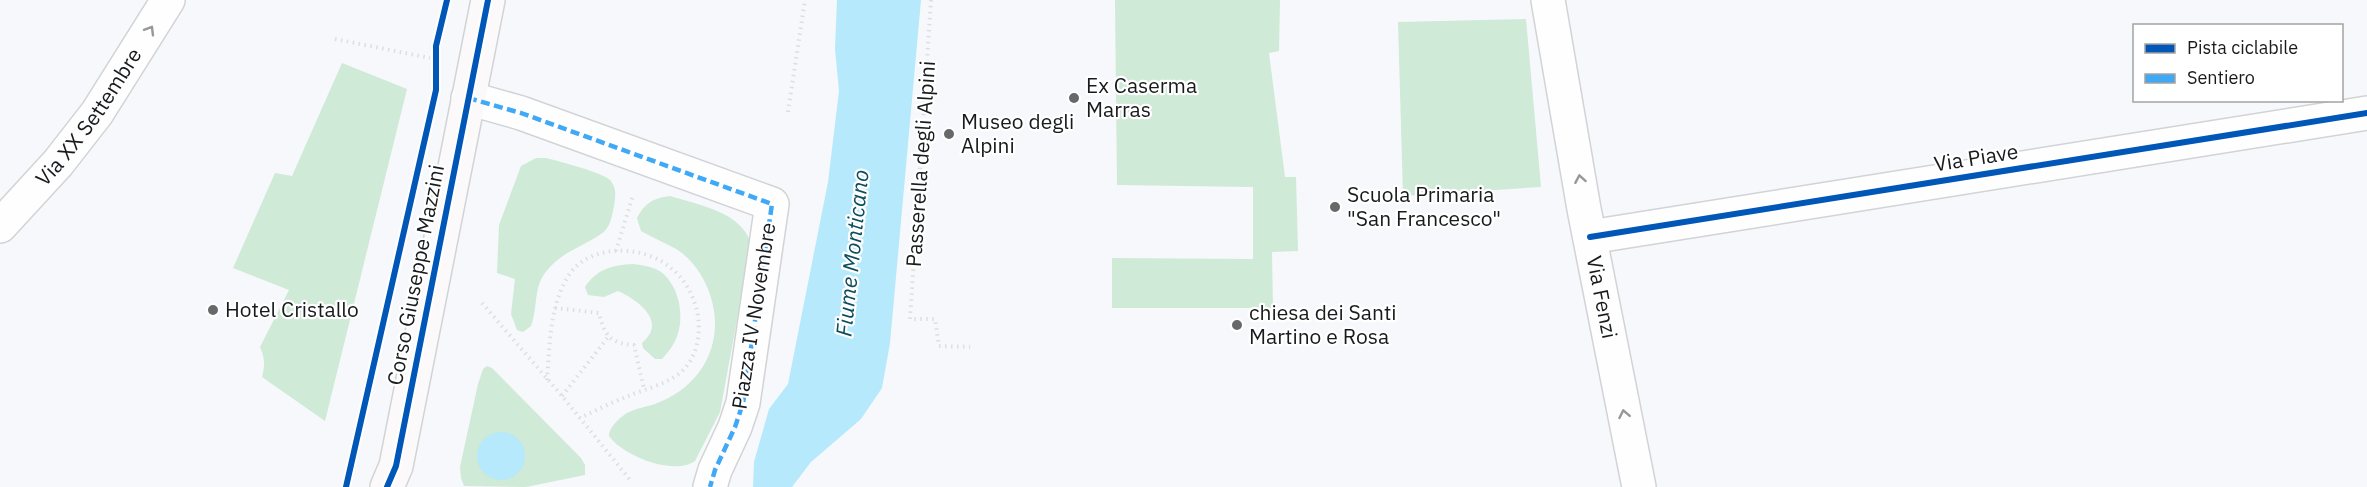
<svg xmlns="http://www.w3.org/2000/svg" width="2367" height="487" viewBox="0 0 2367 487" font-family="'IBM Plex Sans',sans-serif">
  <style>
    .green { fill: #cfead6 }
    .water { fill: #b5e9fb }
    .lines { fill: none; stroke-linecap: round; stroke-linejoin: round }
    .street-casing { stroke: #d1d3d5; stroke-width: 36 }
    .secondary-casing { stroke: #d1d3d5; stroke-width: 36 }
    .path { stroke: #dededf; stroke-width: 4; stroke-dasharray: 1.5 4.5; stroke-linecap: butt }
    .street { stroke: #fefeff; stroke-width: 33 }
    .secondary { stroke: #fbf9f9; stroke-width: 33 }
    .quiet { stroke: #3fa9f5; stroke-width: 4.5; stroke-dasharray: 9 4.5; stroke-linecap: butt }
    .cycleway-casing { stroke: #fff; stroke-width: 10 }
    .cycleway { stroke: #0057b8; stroke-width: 6 }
    .oneway { stroke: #969799 }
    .poi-dot { fill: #66686a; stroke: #fff; stroke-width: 2 }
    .labels { text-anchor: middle; stroke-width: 4.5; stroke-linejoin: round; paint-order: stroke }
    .poi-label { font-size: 21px; fill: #181a1c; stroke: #fff; text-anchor: start }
    .street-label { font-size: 21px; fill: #181a1c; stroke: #fff }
    .water-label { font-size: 22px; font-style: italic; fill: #0c4c5d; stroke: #fff }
  </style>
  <rect width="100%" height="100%" fill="#f6f8fc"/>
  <g class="green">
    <path d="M1115 0H1280L1279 51 1269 53 1285 177H1296L1298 251 1272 252 1273 308H1112V258L1253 259V187L1117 185Z"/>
    <path d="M1526 19 1541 187 1403 196 1398 22Z"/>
    <path d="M342 63 407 89 325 421 262 377C265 366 265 358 260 347L289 290 233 268 275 173 292 176Z"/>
    <path d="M536 158H546C558 161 604 173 610 180 618 189 615 200 613 211 611 220 609 229 601 234 580 248 561 252 545 273 533 289 538 308 531 326L523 332 517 330 511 314 515 279 497 273 499 225 521 166Z"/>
    <path d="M670 196C699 205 742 212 751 244L720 412 695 461C674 476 623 456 609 436 609 427 621 416 629 412 637 408 646 407 655 404 691 391 716 361 715 321 714 296 702 269 682 253 670 244 654 239 641 231L637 218C645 203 653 198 670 196Z"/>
    <path d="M633 264C642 265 654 267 661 272 681 287 686 323 674 343 671 349 666 354 662 359H655L643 348 642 343C668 322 638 300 618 291L604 297 588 295 585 287C597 269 612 265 633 264Z"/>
    <path d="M487 366 492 368 581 458 585 465V475L526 487 464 486 461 478 460 467 478 384 483 369Z"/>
  </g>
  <g class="water">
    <path d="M837 0H921L890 343 882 388 861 419 811 462 792 487H753L754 462 769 409 788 384 828 182 839 91 835 49Z"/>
    <circle cx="501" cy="456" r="24"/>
  </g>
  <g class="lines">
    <defs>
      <g id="street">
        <path id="s1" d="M1548 0 1584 209 1639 487"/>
        <path d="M468 98 521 113 772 204 743 403 735 427 715 470 710 487"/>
        <path id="s2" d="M0 226 58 163 97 113 168 0"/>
        <path d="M1590 237 2367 113"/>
      </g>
      <path id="secondary" d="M387 487 396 466 488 0"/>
    </defs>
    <use href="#street" class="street-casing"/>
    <use href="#secondary" class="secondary-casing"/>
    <g class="path">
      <path d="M931 0 910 319H935L939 346 970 347"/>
      <path d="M335 39 430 58"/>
      <path d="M788 112 805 0"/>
      <path d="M616 251 633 195"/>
      <path d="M482 303 562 396 631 481"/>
      <path d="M555 308 599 313C604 335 611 344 634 345L644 389"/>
      <path d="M547 380C550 346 549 309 567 278 587 243 643 244 671 268 698 290 708 333 689 363 676 383 646 388 626 397 610 403 595 411 580 418"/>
      <path d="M562 396 609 336"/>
    </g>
    <use href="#street" class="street"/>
    <use href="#secondary" class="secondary"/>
    <path class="quiet" d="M468 98 521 113 772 204 743 403 735 427 715 470 710 487"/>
    <defs>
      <g id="cycleway">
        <path d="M1590 237 2367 113"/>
        <path d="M346 487 436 90V46L447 0"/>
        <path d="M387 487 396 466 488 0"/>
      </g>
    </defs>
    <use href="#cycleway" class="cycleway-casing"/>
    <use href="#cycleway" class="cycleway"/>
  </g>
  <defs><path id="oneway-chevron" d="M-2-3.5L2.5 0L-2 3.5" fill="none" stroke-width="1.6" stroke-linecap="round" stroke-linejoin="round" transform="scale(1.5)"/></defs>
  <g class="oneway">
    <use href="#oneway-chevron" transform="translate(150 30) rotate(-59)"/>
    <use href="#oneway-chevron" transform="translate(1580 179) rotate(-100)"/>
    <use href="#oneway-chevron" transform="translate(1624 414) rotate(-101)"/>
  </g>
  <g class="poi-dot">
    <circle cx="1074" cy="98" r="6"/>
    <circle cx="949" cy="134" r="6"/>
    <circle cx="1335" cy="207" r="6"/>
    <circle cx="213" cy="310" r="6"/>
    <circle cx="1237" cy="325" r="6"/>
  </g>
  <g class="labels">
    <g class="poi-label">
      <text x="1086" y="93">Ex Caserma<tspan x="1086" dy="24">Marras</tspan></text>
      <text x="961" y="129">Museo degli<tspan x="961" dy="24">Alpini</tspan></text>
      <text x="1347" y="202">Scuola Primaria<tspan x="1347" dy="24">"San Francesco"</tspan></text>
      <text x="225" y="317">Hotel Cristallo</text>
      <text x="1249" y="320">chiesa dei Santi<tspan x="1249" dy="24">Martino e Rosa</tspan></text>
    </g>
    <g class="street-label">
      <text dy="7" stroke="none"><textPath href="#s2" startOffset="141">Via XX Settembre</textPath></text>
      <text transform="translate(1976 158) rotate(-9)" y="7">Via Piave</text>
      <text transform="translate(921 164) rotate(-86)" y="7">Passerella degli Alpini</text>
      <text transform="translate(416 275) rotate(-79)" y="7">Corso Giuseppe Mazzini</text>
      <text dy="7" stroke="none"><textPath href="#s1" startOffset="302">Via Fenzi</textPath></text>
      <text transform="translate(754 316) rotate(-81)" y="7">Piazza IV Novembre</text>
    </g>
    <g class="water-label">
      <text transform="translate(852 253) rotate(-84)" y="8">Fiume Monticano</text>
    </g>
  </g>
  <rect x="2133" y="24" width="210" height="78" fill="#ffffff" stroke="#a3a3a4" stroke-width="1.5"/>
  <rect x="2145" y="44" width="30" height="9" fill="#0057b8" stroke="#a3a3a4" stroke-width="1.5"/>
  <text x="2187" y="54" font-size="18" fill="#181a1c">Pista ciclabile</text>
  <rect x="2145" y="74" width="30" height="9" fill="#3fa9f5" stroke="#a3a3a4" stroke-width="1.5"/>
  <text x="2187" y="84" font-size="18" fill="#181a1c">Sentiero</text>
</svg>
